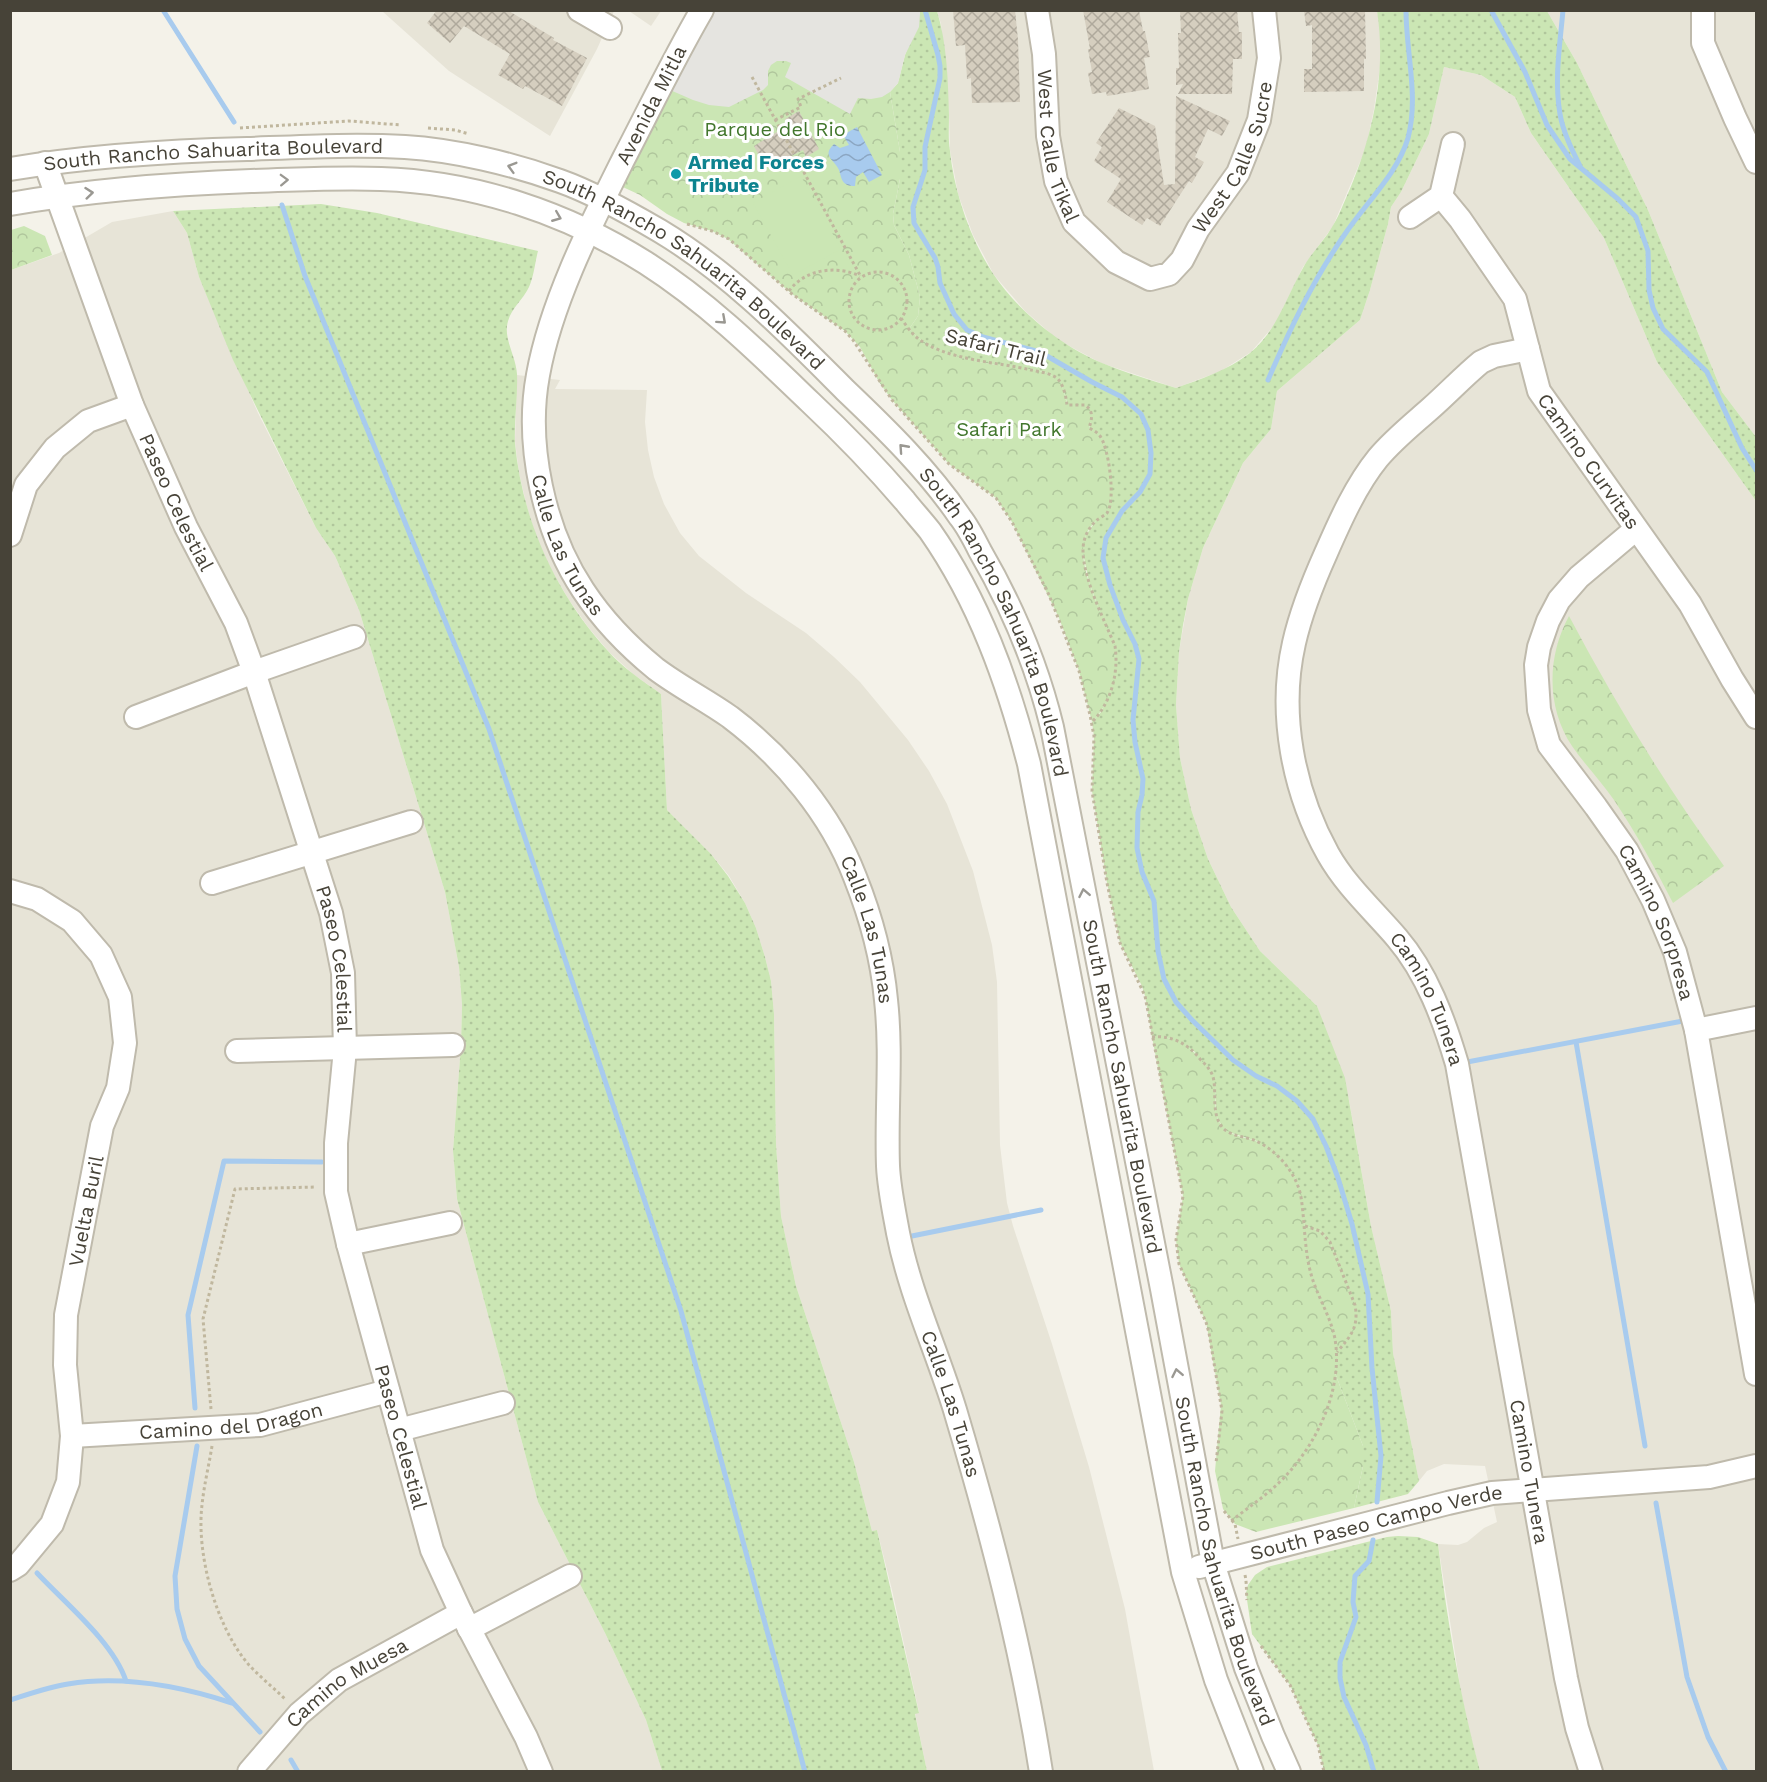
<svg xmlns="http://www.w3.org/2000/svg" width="1767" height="1782" viewBox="0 0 1767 1782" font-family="'Work Sans',sans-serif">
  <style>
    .residential { fill: #e7e4d7 }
    .grass { fill: url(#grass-dots) }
    .forest { fill: url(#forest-crowns) }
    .pitch { fill: #cbe6b4 }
    .parking { fill: #e5e4e0 }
    .water { fill: url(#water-waves) }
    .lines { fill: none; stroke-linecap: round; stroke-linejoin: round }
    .stream { stroke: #a8cbee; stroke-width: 5 }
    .building { fill: url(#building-cross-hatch) }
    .minor-casing { stroke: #bfbaac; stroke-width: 26 }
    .path { stroke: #c0b79e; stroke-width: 3; stroke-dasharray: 3 3; stroke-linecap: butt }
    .minor { stroke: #fff; stroke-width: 22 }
    .oneway { stroke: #9a9892 }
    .culture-dot { fill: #0f9aa8; stroke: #fff; stroke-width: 2 }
    .labels { text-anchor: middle; stroke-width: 6; stroke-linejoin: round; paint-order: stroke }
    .street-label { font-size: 20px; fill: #474338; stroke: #fff }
    .park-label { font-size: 20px; fill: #42772d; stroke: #fff }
    .culture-label { font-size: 20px; font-weight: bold; fill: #0d838f; stroke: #fff; text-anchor: start }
  </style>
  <defs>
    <pattern id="grass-dots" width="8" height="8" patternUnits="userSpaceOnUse" patternTransform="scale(1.5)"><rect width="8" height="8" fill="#cbe6b4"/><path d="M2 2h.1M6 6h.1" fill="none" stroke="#b0c69c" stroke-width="1.8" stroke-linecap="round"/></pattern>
    <pattern id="forest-crowns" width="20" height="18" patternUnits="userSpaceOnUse" patternTransform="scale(1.5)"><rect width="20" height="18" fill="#cbe6b4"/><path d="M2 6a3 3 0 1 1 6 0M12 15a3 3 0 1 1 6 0" fill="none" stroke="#b0c69c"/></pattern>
    <pattern id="water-waves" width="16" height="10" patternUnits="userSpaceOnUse" patternTransform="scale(1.5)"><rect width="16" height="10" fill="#a8cbee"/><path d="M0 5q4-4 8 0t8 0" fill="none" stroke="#8ba6c2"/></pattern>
    <pattern id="building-cross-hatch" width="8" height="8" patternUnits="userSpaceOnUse" patternTransform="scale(1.5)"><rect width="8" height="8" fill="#d5cebf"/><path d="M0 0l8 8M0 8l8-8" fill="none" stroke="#afa99c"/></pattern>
  </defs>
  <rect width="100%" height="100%" fill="#f4f2e9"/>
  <g class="residential">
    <path d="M382 11H614L597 49 550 136 449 71Z"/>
    <path d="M629 11H661L651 26Z"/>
    <path d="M937 11H1377L1380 26V68L1374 109 1366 148 1333 226 1303 267 1276 323 1251 352 1221 371 1176 388 1101 363 1058 340 1025 311 994 275 973 235 958 194 950 150 949 115 941 24Z"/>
    <path d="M1547 11H1756V437L1722 392 1648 210 1577 63Z"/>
    <path d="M1444 67 1481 75 1515 97 1531 133 1604 238 1657 362 1756 501V1771H1480L1470 1734 1461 1692 1438 1544 1458 1545 1467 1542 1484 1528 1497 1522 1485 1466 1444 1464 1427 1471 1419 1481 1393 1353 1391 1311 1371 1226 1349 1100 1317 1006 1260 951 1231 907 1208 859 1191 809 1180 758 1176 705 1179 652 1188 599 1203 548 1243 463 1271 429 1277 391 1360 320 1370 290 1388 224 1391 207 1401 192 1429 134Z"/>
    <path d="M173 211 187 233 199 277 258 413 316 528 335 556 359 610 445 892 459 967 462 1005 461 1045 453 1151 457 1199 538 1502 605 1633 646 1720 662 1771 11 1772V270L59 253 112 222Z"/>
    <path d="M517 375 560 380 555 389 647 390 645 422 648 450 654 477 664 504 680 533 699 556 746 593 806 633 834 657 860 682 908 740 929 771 947 804 973 871 992 945 997 982 1000 1145 1007 1203 1013 1226 1052 1344 1089 1467 1105 1530 1125 1609 1154 1771H927L915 1713 919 1712 892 1590 877 1530 872 1531 854 1462 796 1286 781 1216 776 1144 774 1014 771 981 765 957 756 928 745 903 729 876 711 854 667 810 661 694 633 674 609 652 588 627 569 600 552 571 537 540 527 507 519 473 515 441Z"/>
  </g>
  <g class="grass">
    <path d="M919 11H937C947 44 948 79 949 115 949 127 948 139 950 151 954 192 971 241 994 275 1019 312 1061 346 1102 363 1126 373 1151 380 1176 388 1201 379 1228 370 1250 353 1277 331 1286 297 1303 268 1311 253 1324 241 1332 227 1338 218 1342 207 1346 198 1372 140 1387 74 1377 11H1547L1577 63 1648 210 1722 392 1756 437V501L1657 362 1604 238 1531 133 1515 97 1481 75 1444 67 1429 134 1401 192 1391 207 1388 224 1370 290 1360 320 1277 391 1271 429 1243 463 1203 548 1188 599 1183 625 1179 652 1176 705 1180 758 1191 809 1208 859 1231 907 1260 951 1317 1006 1345 1078 1371 1226 1391 1311 1393 1353 1419 1481 1408 1494 1354 1508 1363 1466V1446L1335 1373 1336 1353 1355 1306 1330 1242 1320 1231 1305 1226 1299 1185 1294 1176 1257 1141 1228 1132 1223 1128 1216 1115 1215 1084 1194 1051 1169 1038 1152 1037 1145 996 1142 986 1120 943 1107 883 1092 791 1094 737 1092 722 1101 712 1110 693 1116 656 1089 582 1083 553V543L1086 535 1111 499 1109 465 1103 442 1100 436 1089 428 1091 423 1067 405C1066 393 1061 380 1049 374 1035 368 1014 368 998 365 968 361 929 352 909 329L918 316 920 297 909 255 894 225 893 214 900 179V152L890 92 898 83 905 55 920 13Z"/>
    <path d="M321 204 377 213 538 251C535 262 534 276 529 287 523 300 509 310 507 326 505 341 516 357 517 374 518 397 514 420 515 443 522 520 556 594 608 651 623 668 643 681 661 694L667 810 711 854 728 876 745 903 756 928 765 957 771 981 774 1014 776 1144 781 1216 796 1286 854 1462 872 1531 877 1530 919 1713 915 1714 927 1771H662L646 1720 605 1633 538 1502 457 1199 453 1151 461 1045 462 1005 459 967 445 892 359 610 335 556 316 528 233 360 199 277 187 233 173 211Z"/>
    <path d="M1398 1536 1418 1537 1438 1544C1447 1620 1460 1697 1480 1771H1324L1318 1745 1290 1685 1252 1634 1246 1593 1248 1585 1255 1575 1267 1567 1387 1537Z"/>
  </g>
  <g class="forest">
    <path d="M919 11C921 31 910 39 904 56 900 71 901 80 890 92L900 152V179L893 214 894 225 909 255 920 297 918 316 909 329C929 352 969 361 998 365 1014 367 1046 369 1057 379 1064 386 1065 396 1067 405H1085C1094 411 1092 418 1089 428 1093 430 1097 433 1100 436 1109 448 1116 501 1107 513 1104 516 1099 518 1096 521 1088 528 1083 539 1083 550 1083 579 1104 619 1115 646 1119 673 1111 703 1092 722L1079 671 1059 618 1012 522 996 498 949 464 892 400 879 382 860 347 845 331 792 294 728 239 712 231 684 223 667 214 640 195 612 182 670 68Z"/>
    <path d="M24 226 45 236 52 255 11 270V230Z"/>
    <path d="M1569 616C1615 703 1666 786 1724 866L1673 903C1655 868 1636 833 1614 800 1601 781 1585 765 1572 746 1546 707 1547 656 1569 616Z"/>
    <path d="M1159 1036C1180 1040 1187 1045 1202 1060 1208 1067 1214 1074 1215 1084 1216 1099 1212 1116 1224 1128 1232 1137 1247 1137 1258 1142 1273 1150 1292 1168 1299 1185 1303 1197 1303 1213 1305 1226L1320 1231 1330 1242 1355 1305 1357 1316 1355 1326 1352 1334 1337 1353 1335 1373 1363 1446V1466L1354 1508 1256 1532 1235 1524 1223 1509 1215 1471 1221 1405 1206 1322 1179 1264 1176 1240 1183 1196 1152 1037Z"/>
  </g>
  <g class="pitch">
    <path d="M732 121 763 176 729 195 698 140Z"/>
    <path d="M801 176 841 249 793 275 753 203Z"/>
  </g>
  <path class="parking" d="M702 11H919L920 13 919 27 905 55 898 83 890 92 882 97 871 99 858 98 850 114 785 77 791 63 786 61H777L771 65 768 71V85L763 90 729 107 709 105 693 100 661 86Z"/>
  <path class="water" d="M857 127 882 175 869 182 863 172 856 177 855 186C842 186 842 180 839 170 835 160 821 156 834 144L840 148 849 145 843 135Z"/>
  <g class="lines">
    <g class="stream">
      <path d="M163 10 234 122"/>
      <path d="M925 10 938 55 940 66V78L925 147V170L913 207 914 223 935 258 938 267 940 283 954 314 967 330 983 337 1040 352 1092 382 1122 397 1141 414 1148 430 1151 453 1150 474 1140 492 1122 511 1106 538 1103 558 1110 585 1123 620 1135 644 1139 659 1133 720 1135 742 1143 779 1142 795 1138 812 1137 848 1142 872 1154 901 1158 951 1164 979 1176 1002 1192 1020 1233 1060 1256 1076 1277 1086 1297 1101 1313 1119 1326 1146 1338 1178 1352 1224 1368 1294 1372 1368 1381 1456 1377 1502"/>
      <path d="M1491 10 1525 72 1547 125 1570 159 1618 199 1636 217 1648 251 1649 290 1653 308 1663 329 1707 372 1742 448 1756 470"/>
      <path d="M1563 10C1560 45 1554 79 1560 114 1563 132 1572 150 1580 166"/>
      <path d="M282 205 305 276 489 729 681 1311 805 1772"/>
      <path d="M1268 380C1290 329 1313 280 1345 234 1365 204 1398 173 1408 138 1419 96 1406 53 1406 10"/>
      <path d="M1576 1042 1645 1446"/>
      <path d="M1462 1063 1688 1020"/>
      <path d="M912 1236 1041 1210"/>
      <path d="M195 1408 188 1315 224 1161 322 1162"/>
      <path d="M197 1446 175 1576 177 1609 185 1639 199 1666 260 1732"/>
      <path d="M1656 1503 1687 1677 1708 1737 1726 1772"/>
      <path d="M1373 1540 1369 1561 1355 1576 1353 1602 1356 1617 1340 1662V1678L1344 1697 1366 1745 1374 1772"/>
      <path d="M37 1573C66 1604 113 1642 126 1681"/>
      <path d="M10 1700C29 1694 49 1687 68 1684 123 1675 180 1686 232 1703"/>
      <path d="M291 1760 298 1772"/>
    </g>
  </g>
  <g class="building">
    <path d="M437 10H507L554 38 553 40 587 58 562 106 525 86 523 89 498 75 510 54 464 26 450 43 427 23Z"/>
    <path d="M953 10H1015L1018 40 1020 102 972 103 971 78 967 79 965 45 956 46Z"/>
    <path d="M1083 10H1139L1143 31H1145L1150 57 1144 58 1149 89 1107 96 1106 92 1092 94 1088 73 1092 72 1088 49H1090Z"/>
    <path d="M1180 10H1237L1239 32H1242V59H1233L1232 94H1178L1183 84 1176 85V68H1179L1178 33H1181Z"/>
    <path d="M1304 10H1365L1366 59H1364V91L1304 92V69H1312V25L1306 26Z"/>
    <path d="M1176 96 1230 121 1222 136 1208 129 1195 157 1204 162 1192 183 1189 181 1160 226 1147 218 1142 225 1107 202 1121 179 1094 161 1102 147 1096 143 1119 108 1155 126 1164 185 1175 184Z"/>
    <path d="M799 111 819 149 806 157 803 150 774 165 773 162 764 166 754 146 780 130 779 128 788 123 785 119Z"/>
  </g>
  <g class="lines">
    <defs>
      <g id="minor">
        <path d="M579 10 610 28"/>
        <path id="s1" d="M702 10C674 58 650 108 624 158 591 224 551 302 538 375 525 445 544 531 583 590 602 619 629 647 656 669 680 687 706 700 730 717 783 757 831 814 855 877 871 917 882 957 886 1000 892 1055 886 1110 888 1166 889 1188 894 1211 898 1233 910 1294 937 1351 955 1410 990 1528 1022 1649 1041 1772"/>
        <path id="s2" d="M1037 10 1044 54 1048 136 1056 181 1074 222 1116 262 1150 279 1169 274 1182 260 1198 229 1238 173 1259 120 1269 58 1264 10"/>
        <path d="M1703 10V43L1735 118 1756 162"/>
        <path id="s3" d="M45 163 132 405 186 527 236 623 254 672 331 913 343 973 345 1049 336 1143V1192L348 1244 432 1550 461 1613 526 1737 541 1772"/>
        <path id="s4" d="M10 169C88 156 168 151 247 149 300 147 353 144 405 147 455 150 513 164 560 181 591 192 631 214 660 231 730 273 788 333 845 390 886 429 928 470 960 517 968 527 974 539 980 551 1012 606 1037 665 1052 727L1162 1289 1213 1563 1246 1668 1273 1736 1289 1772"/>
        <path id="s5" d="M1441 196 1460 219 1515 299 1539 391 1690 604 1732 679 1756 717"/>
        <path d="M10 204C90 190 170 184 251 181 294 180 338 177 381 179 475 182 567 213 646 263 707 302 758 352 810 402 843 433 875 466 905 501 913 511 922 521 930 531 979 601 1008 682 1029 764L1183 1572 1216 1680 1252 1772"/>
        <path d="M1410 217 1441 196 1453 144"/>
        <path id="s6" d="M1528 349 1494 356 1481 362C1464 376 1448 393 1431 408 1413 424 1394 439 1378 458 1356 485 1340 521 1326 553 1313 582 1301 612 1294 643 1278 713 1293 791 1328 854 1346 886 1373 910 1397 938 1427 973 1444 1020 1457 1064L1566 1678 1577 1728 1591 1772"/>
        <path id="s7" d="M1636 529 1579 577 1559 600 1548 621 1539 647 1536 665 1539 710 1549 745 1596 807 1627 851 1653 900 1675 952 1696 1030 1756 1374"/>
        <path d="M10 535 26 485 55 448 88 421 132 405"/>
        <path d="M136 717 254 672 354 637"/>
        <path d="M212 883 411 822"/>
        <path d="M10 891 37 899 72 921 101 955 120 997 125 1043 118 1088 102 1126 66 1315 65 1365 72 1436 68 1482 52 1524 18 1565 10 1570"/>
        <path d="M1696 1030 1756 1018"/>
        <path d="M237 1051 453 1045"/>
        <path d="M348 1244 450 1223"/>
        <path d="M399 1430 503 1403"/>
        <path id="s8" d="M72 1436 260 1425 388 1391"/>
        <path id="s9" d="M1199 1567 1448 1503 1492 1493 1709 1477 1756 1466"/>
        <path d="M469 1629 570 1576"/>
        <path id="s10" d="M249 1772 299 1714 339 1680 461 1613"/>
      </g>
    </defs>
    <use href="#minor" class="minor-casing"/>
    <g class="path">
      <path d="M752 77 861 277"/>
      <path d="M775 120 801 107 798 99 841 78"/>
      <path d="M240 128 349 121 401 125"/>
      <path d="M428 128 455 130 469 134"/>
      <path d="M687 224 712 231 729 239 792 294 845 331 853 340 892 400 916 427 949 464 996 498 1012 522 1049 595 1079 671 1090 715 1094 736 1092 791 1107 883 1120 943 1145 996 1183 1196 1176 1240 1179 1264 1206 1322 1209 1333 1222 1411 1216 1463"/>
      <circle cx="878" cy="301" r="29"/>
      <path d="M789 291C805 269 836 265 860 276"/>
      <path d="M901 318C905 324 910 331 915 336 942 360 998 362 1031 370 1040 372 1051 373 1058 379 1064 386 1066 397 1067 405H1085C1094 411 1092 419 1089 428 1093 430 1097 432 1100 436 1109 448 1116 501 1107 513 1104 516 1099 518 1096 521 1088 528 1083 539 1083 550 1083 579 1104 619 1115 646 1119 673 1111 703 1092 722"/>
      <path d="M1152 1037C1172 1035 1188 1044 1200 1059 1207 1066 1213 1072 1214 1082 1216 1097 1212 1114 1222 1127 1231 1137 1245 1136 1256 1141 1278 1151 1297 1174 1301 1197 1305 1222 1304 1249 1311 1274 1317 1296 1331 1317 1335 1339 1344 1394 1312 1455 1271 1490 1258 1501 1244 1511 1231 1521"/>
      <path d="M1305 1226 1320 1231 1330 1242 1355 1305C1359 1327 1351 1336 1337 1352"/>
      <path d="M211 1409 203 1319 235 1189 316 1187"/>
      <path d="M212 1446C209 1465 204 1485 202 1505 196 1554 216 1627 249 1665 260 1677 274 1688 286 1700"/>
      <path d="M1224 1511 1235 1524 1238 1539"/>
      <path d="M1245 1575C1247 1584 1246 1591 1247 1600"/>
      <path d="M1261 1646 1290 1685 1318 1745 1324 1772"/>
    </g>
    <use href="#minor" class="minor"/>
  </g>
  <defs><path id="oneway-chevron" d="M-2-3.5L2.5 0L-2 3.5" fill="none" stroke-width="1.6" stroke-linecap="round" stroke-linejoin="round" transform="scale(1.5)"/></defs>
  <g class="oneway">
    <use href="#oneway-chevron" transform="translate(512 167) rotate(-164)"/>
    <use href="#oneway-chevron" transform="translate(284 180) rotate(-2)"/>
    <use href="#oneway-chevron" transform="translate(89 193) rotate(-6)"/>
    <use href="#oneway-chevron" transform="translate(557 217) rotate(22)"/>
    <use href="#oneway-chevron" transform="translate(722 320) rotate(42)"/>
    <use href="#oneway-chevron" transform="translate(903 448) rotate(-132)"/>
    <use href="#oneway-chevron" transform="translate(1084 893) rotate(-101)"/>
    <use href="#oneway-chevron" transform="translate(1177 1373) rotate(-101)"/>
  </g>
  <circle class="culture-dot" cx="676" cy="174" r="6"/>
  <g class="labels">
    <g class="street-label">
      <text transform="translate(651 105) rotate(-63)" y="7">Avenida Mitla</text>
      <text dy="7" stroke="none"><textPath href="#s2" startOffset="138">West Calle Tikal</textPath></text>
      <text dy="7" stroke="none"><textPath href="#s4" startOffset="204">South Rancho Sahuarita Boulevard</textPath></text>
      <text dy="7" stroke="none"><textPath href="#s2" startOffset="468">West Calle Sucre</textPath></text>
      <text dy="7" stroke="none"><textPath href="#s4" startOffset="708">South Rancho Sahuarita Boulevard</textPath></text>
      <text transform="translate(996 347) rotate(14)" y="7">Safari Trail</text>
      <text dy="7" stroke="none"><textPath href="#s5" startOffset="308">Camino Curvitas</textPath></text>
      <text dy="7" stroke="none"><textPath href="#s3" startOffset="364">Paseo Celestial</textPath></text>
      <text dy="7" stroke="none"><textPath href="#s1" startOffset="578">Calle Las Tunas</textPath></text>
      <text dy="7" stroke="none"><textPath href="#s4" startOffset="1194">South Rancho Sahuarita Boulevard</textPath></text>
      <text dy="7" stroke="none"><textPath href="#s7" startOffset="465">Camino Sorpresa</textPath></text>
      <text dy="7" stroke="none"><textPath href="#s1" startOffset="1082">Calle Las Tunas</textPath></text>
      <text dy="7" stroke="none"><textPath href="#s3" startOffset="850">Paseo Celestial</textPath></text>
      <text dy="7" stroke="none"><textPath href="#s6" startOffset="790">Camino Tunera</textPath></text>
      <text dy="7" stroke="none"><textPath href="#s4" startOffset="1680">South Rancho Sahuarita Boulevard</textPath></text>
      <text transform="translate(86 1211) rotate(-79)" y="7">Vuelta Buril</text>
      <text dy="7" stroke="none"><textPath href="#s1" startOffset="1568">Calle Las Tunas</textPath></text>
      <text dy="7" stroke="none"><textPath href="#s8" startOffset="160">Camino del Dragon</textPath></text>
      <text dy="7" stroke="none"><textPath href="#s3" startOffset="1338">Paseo Celestial</textPath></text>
      <text dy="7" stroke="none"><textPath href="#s6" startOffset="1276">Camino Tunera</textPath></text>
      <text dy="7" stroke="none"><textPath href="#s9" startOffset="183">South Paseo Campo Verde</textPath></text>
      <text dy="7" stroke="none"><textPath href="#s4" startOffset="2166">South Rancho Sahuarita Boulevard</textPath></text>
      <text dy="7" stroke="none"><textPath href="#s10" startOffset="134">Camino Muesa</textPath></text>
    </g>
    <g class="park-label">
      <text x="775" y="136">Parque del Rio</text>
      <text x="1009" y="436">Safari Park</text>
    </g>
    <g class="culture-label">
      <text x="688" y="169">Armed Forces<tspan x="688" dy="23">Tribute</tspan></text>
    </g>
  </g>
  <rect width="1767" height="1782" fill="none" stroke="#474338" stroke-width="24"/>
</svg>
